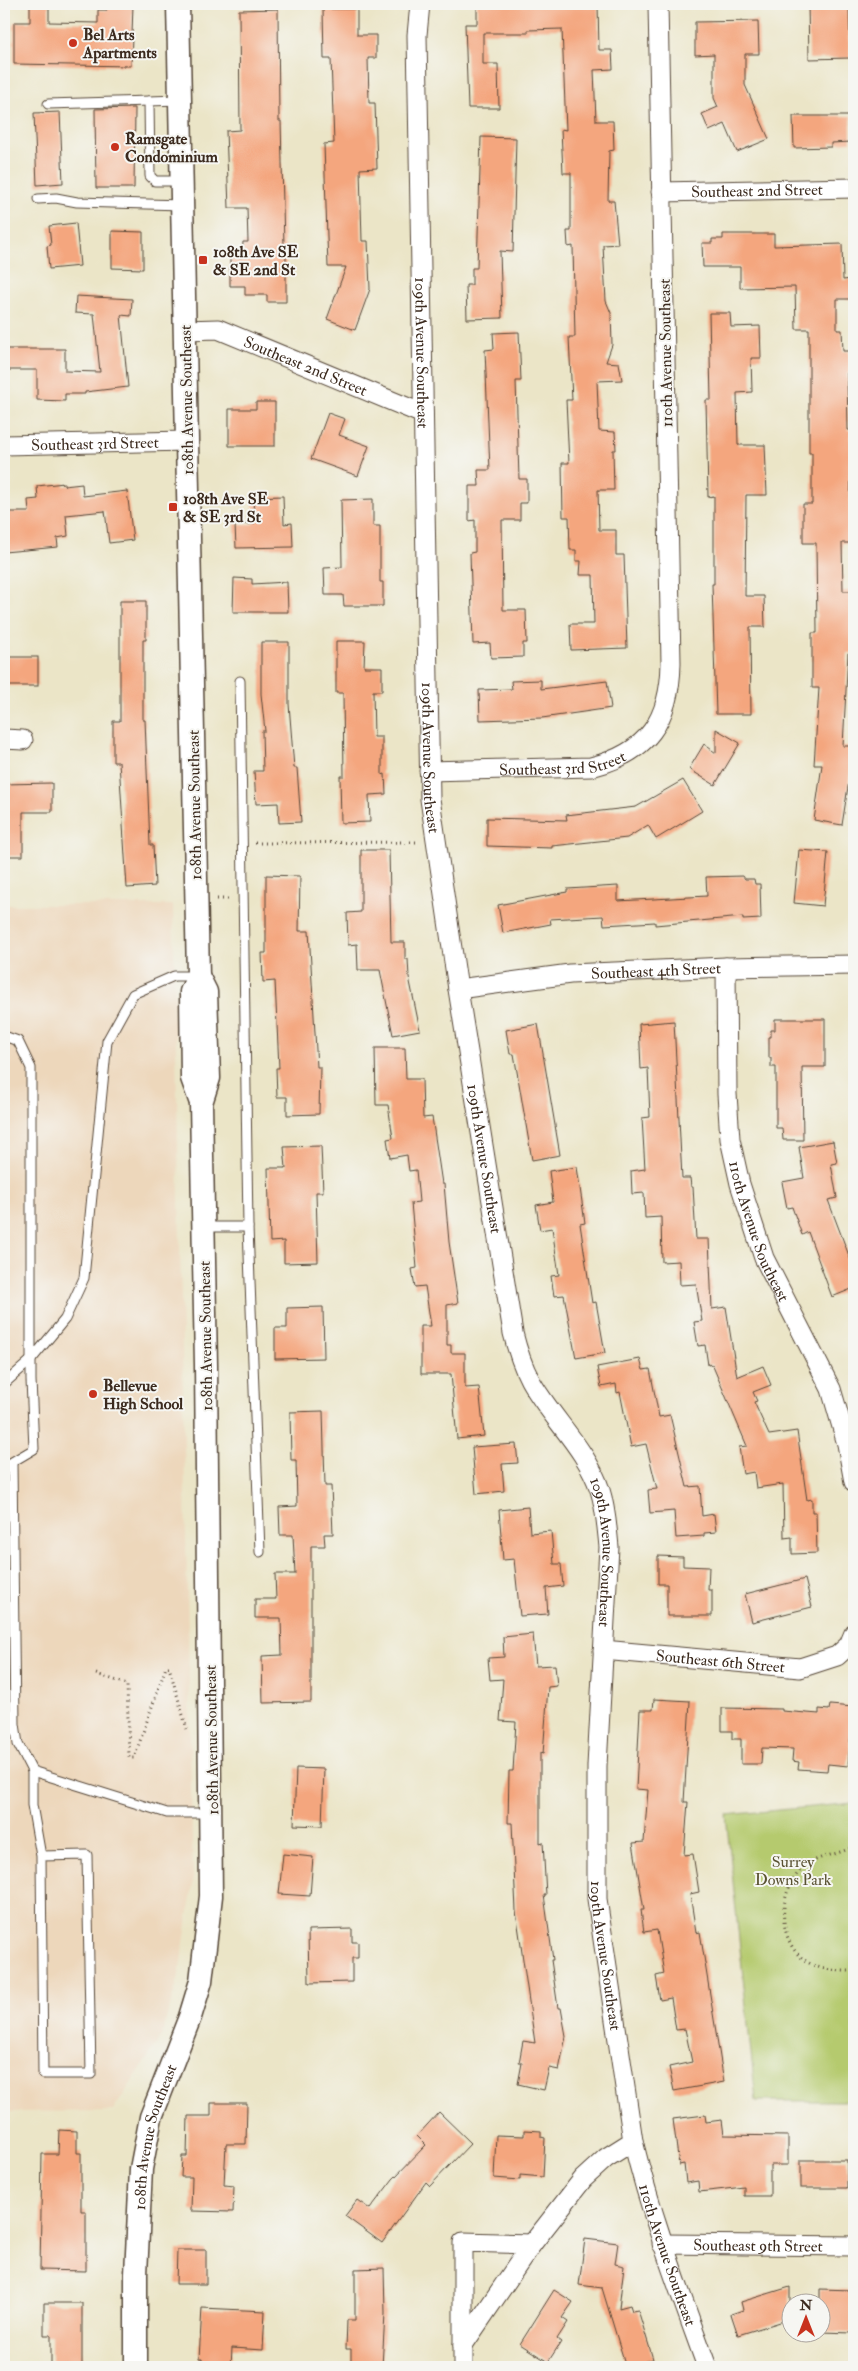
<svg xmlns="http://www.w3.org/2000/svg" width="858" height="2371" viewBox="0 0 858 2371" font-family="'IM FELL Double Pica',serif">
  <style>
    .built { fill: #edd7bb }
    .green { fill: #b5ca6e; stroke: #787a46 }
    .building { fill: #f4a67e }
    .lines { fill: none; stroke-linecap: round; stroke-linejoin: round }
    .service-casing { stroke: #554637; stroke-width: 11 }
    .minor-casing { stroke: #554637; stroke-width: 21 }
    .tertiary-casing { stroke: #554637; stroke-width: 25 }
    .path { stroke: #554637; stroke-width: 3; stroke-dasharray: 1 4; stroke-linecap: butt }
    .service { stroke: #fff; stroke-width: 9 }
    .minor { stroke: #fff; stroke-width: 19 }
    .tertiary { stroke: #fff; stroke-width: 22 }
    .poi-dot { fill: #c8321e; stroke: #f6f6f2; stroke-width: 2 }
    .labels { text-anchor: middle; stroke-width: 4; stroke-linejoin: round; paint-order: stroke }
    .poi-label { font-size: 16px; font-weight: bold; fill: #3b2a1e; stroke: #f6f6f2; text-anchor: start }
    .street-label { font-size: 16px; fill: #3b2a1e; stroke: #f6f6f2 }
    .park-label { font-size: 16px; fill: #5a5232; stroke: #f6f6f2 }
  </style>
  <rect width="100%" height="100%" fill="#f6f6f2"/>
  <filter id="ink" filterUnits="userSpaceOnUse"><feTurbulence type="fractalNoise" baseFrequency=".02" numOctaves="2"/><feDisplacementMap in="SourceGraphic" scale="10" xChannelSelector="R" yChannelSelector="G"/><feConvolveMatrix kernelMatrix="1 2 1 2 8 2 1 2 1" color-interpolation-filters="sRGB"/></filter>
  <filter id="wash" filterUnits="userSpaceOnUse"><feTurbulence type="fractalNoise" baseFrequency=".0096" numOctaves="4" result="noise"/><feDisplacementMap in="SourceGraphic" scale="20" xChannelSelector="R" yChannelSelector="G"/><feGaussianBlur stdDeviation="1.12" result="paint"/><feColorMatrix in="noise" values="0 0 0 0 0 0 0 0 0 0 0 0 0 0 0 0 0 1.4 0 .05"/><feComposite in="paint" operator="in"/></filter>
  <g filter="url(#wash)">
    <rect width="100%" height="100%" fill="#ebe5c7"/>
    <path class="built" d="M4 905H173L193 1884 179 1975 161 2037 113 2111 4 2112Z"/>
    <path class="green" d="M854 1803V2101H756L726 1815Z"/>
    <g id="blocks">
      <g class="building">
        <path d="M30 4H49V22L98 23V10H107V4H133L131 66 14 64V22H30Z"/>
        <path d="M477 4H598L599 50H612L613 69 594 70 596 121H613L614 150 609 151 608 201H614L618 244 603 245 606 301 611 313 612 345 606 362 619 363 622 380 597 381 599 431 615 432 616 450H613L614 490H598L599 530H616V555H624L627 648 571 650 570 624H594L593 575H580L581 561H576V550H570L569 517H563L562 463H569L566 400H572L569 337H575L573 246 568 247 567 231H571V173H563L561 129 566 130 562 29 528 30V33H483V64H498L499 108H468L465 24H477Z"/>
        <path d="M808 4H849L850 58 809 59Z"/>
        <path d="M278 9 279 121H281L284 246H286V302H267V295H245V286H230V257H242L243 242H248L247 208H229L226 131 240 130 239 10Z"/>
        <path d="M323 9H357V35H376V58H368L369 103H375L377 168 360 169 362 241H368L370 289 355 330 327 319 346 267H328L324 144 334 143 331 59H324Z"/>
        <path d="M758 21 759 54H745V85L769 139 737 152 725 124 709 131 702 114 718 107 714 98V54L695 55V22Z"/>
        <path d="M135 108 134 188H96L95 109Z"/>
        <path d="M60 112 63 183 37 185 34 113Z"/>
        <path d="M793 116H851V142L831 143V147L794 148Z"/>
        <path d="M481 137 516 138 513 252 500 251 502 318 467 319 466 285H472V268H477Z"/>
        <path d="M76 223 80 266 49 269 47 246 51 245 49 226Z"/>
        <path d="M112 231 143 232V269L112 268Z"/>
        <path d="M723 234H774V246L842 244 843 280 852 279V299H837V330H842L843 351H849L850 373H847L848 430H851L850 543H842L843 591H853L854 633V653H848L843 746H853L852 761 842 825 814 820 822 765H814L819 688H812V633H817L816 543H803V504H812V453H809V329H796L795 287 740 288V267H703L702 243H712V239H723Z"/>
        <path d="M76 296 132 299 131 316 121 315 128 387 85 392V394H65V401L37 400V370H4V349H65V371L100 372 94 314 75 313Z"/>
        <path d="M709 313H730L731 327 760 326 761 358H751L752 392 737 393 738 445H765L767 495H746L745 596H764L765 627H750L751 714H716L712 584H714V496L708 497 706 400H711Z"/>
        <path d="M519 332 521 381H516L519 479H527V503H520V520H502L503 610H526L527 643H523V657L491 658 490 643 473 644 470 553 475 552V520L469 521V486H479L478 470H490L485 350 494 349 493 333Z"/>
        <path d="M256 402H275V446H229V409H256Z"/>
        <path d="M328 413 345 419 339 435 369 446 358 476 311 459Z"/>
        <path d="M64 483V486L82 484 83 496 127 491 133 540 109 543 105 511 66 515 68 536 57 538 58 547 4 552V512H29L28 500 38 499 37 486Z"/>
        <path d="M283 496 284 524 292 523 293 547 236 548 235 524H254L253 497Z"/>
        <path d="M373 499V526H380V582H383V606H344L343 595H325L324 568 342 567 341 500Z"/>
        <path d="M234 578 252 579V584L287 582 288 612H233Z"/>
        <path d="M120 601H146V640H143V720H145L150 845H153L155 886 127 888 119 762H113V721H120Z"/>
        <path d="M336 641H365L364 667H382V691H373L374 737H382V775L385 774 386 794 369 795 370 822 341 823 340 776H344L343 693H336Z"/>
        <path d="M261 642H289V704L294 768H297L301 822 279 823 278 803 256 804 254 771H263L262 731H265L261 694Z"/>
        <rect x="4" y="657" width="34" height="29"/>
        <path d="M541 680V689L607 681 611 708 542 718 480 720 479 690 512 689 511 681Z"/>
        <path d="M716 729 740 743 715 785 689 769 704 744 716 753Z"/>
        <path d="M683 780 702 811 656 839 648 825 627 838 552 846V848L487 846V818L567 820 566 815 636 807Z"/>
        <path d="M52 783V812H23V856H4V784Z"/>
        <path d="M361 850H389L391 942H405V959H408L409 977 420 1030 393 1035 380 970H358L357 944 348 945 347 913 361 912Z"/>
        <path d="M799 850 828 852 823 906 794 903Z"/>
        <path d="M266 875 300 876 299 931H309L317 1067H320L319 1114 287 1115V1097H277L276 1068H279L275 981 263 982 262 953H266Z"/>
        <path d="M743 876 745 879H754L755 884H760L761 919 743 920V917L655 925V922L604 925 603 916 550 919 551 924 503 933 498 905 567 892V889L618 886V901L707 896 706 877Z"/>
        <path d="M775 1019H825V1067H802L803 1140H783L782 1128H776V1067H771V1058H769V1037H771V1030H775Z"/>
        <path d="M674 1021 682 1178H690L691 1187H693L696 1239H709L712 1309 726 1307 737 1377 763 1366 771 1385 753 1392 757 1401 754 1402 769 1435 797 1431 807 1500 812 1499V1512H816L817 1553 792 1554V1537L784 1538 783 1484 756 1488 754 1472 743 1474 739 1447 747 1446 712 1364 708 1365 705 1345 698 1346 694 1322 702 1321 696 1284 680 1285 679 1261 662 1262 661 1217 645 1218 644 1193 632 1194 631 1171 645 1169 642 1118 650 1117 648 1068 641 1069 639 1024Z"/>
        <path d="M538 1024 560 1155 532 1160 514 1054H510L506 1030Z"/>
        <path d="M375 1048H405L406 1079H422L423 1118 432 1117 442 1184H444L449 1242 458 1303 447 1305V1345H451V1353H465V1388L479 1387 484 1436 457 1439 451 1374H421V1326H431L425 1286 415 1287 412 1269 417 1268 411 1203 419 1202 416 1170 409 1171 407 1155 390 1158 387 1139 393 1138 388 1105H376Z"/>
        <path d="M833 1141 837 1163 831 1164 837 1198 828 1200 851 1261 854 1260V1288L832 1297 808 1232 802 1235 792 1207 787 1208 782 1182 804 1178 799 1147Z"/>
        <path d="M321 1146 323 1192H316L318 1262 284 1263V1241L270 1242 268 1168H286L284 1147Z"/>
        <path d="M577 1167 585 1223 580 1224 592 1303 596 1302 605 1353 576 1358 564 1295 554 1296 551 1276 559 1275 552 1228 540 1230 536 1205 553 1202 549 1171Z"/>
        <path d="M323 1307 324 1358 275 1359V1328H287V1308Z"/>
        <path d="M640 1359 643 1370 650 1369 659 1417 670 1415 687 1487 700 1486 702 1516 714 1514 716 1532 704 1533V1536L676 1538 674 1511 650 1513 648 1490 657 1489 646 1444 631 1447 620 1392 617 1393 616 1384 601 1387 597 1367Z"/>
        <path d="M323 1411 325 1486H331L333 1534H324L325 1546H311V1702L263 1703 262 1656 282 1655 281 1618H255V1599H276L275 1574H295L293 1535H280L279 1507 297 1506 296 1460H291L290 1412Z"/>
        <path d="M516 1444 518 1463 502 1464 504 1491 476 1494 472 1447Z"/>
        <path d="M528 1507 530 1533 551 1531 554 1564H561L563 1586 546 1588 548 1614 520 1616 514 1559 503 1560 499 1510Z"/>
        <path d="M658 1556 683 1557V1566L709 1567 708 1590H712V1616H667V1584H658Z"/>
        <path d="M805 1579 812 1607 752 1622 745 1594Z"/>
        <path d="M533 1634 536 1666 555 1665 557 1686 548 1687 543 1754 540 1753V1843L543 1842 546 1895H544L553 1960H551L558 2008H561L566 2036 559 2070 549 2068 544 2090 518 2084 522 2063H519L523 2041 535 2043 516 1911 512 1823H508L509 1771H513L516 1722 500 1721 503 1679 490 1680 488 1658 504 1657 503 1637Z"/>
        <path d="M654 1699 690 1701 684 1802H688L684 1855 693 1854 699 1892 690 1894 696 1933 700 1932 724 2082 674 2091 669 2067 692 2062 685 2029 676 2030 671 1998 660 2000 656 1976 664 1974 657 1930 644 1932 641 1910H644L633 1843 644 1842 648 1790 636 1789 640 1710H653Z"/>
        <path d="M830 1705 853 1707 848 1766 828 1764 827 1771 798 1769 799 1762 792 1761 793 1749 762 1748 761 1764H741V1739H732V1731H722V1708L782 1709V1711L819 1714V1709L829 1710Z"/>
        <path d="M296 1768 324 1769 322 1826 294 1825Z"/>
        <path d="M283 1854 313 1857 310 1896 279 1894Z"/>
        <path d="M352 1929V1942H358V1958H352V1982L309 1983 308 1930Z"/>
        <path d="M211 2103H247L246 2144H226L224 2185 234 2186 233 2212 191 2211 192 2177H181L182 2156H187L188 2116H211Z"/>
        <path d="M439 2112 471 2143 430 2186 426 2182 382 2243 345 2216 357 2200 370 2209 393 2179 426 2145 417 2136Z"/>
        <path d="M705 2115 706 2122 722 2120 724 2135 788 2136V2165H770V2196H744V2187L699 2192 698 2181 686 2183 684 2164 679 2165 673 2119Z"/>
        <path d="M59 2130 77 2131V2153H81V2211H86V2271L40 2270 42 2154H58Z"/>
        <path d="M524 2130 541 2131V2137L545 2138 543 2177 520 2175V2180L494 2178 496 2135 524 2136Z"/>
        <rect x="801" y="2160" width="46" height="28"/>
        <path d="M585 2239 618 2243 615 2264 624 2266 619 2308 630 2305 632 2311 638 2310 653 2359 626 2367 602 2288 579 2285Z"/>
        <path d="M177 2250H206V2284H176Z"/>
        <path d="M384 2268 385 2313 382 2367H363V2364L351 2363V2349H346L347 2320H355V2269Z"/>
        <path d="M790 2287V2319L738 2335 731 2314 743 2310 741 2302Z"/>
        <path d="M820 2289 853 2290V2333L820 2332Z"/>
        <path d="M554 2290 573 2302 562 2318 568 2322 557 2339 561 2342 548 2362 520 2344Z"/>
        <path d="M44 2303H82V2367H51V2335H44Z"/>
        <path d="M202 2308 265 2311 263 2350 232 2348 231 2367H202V2359H199Z"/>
      </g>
    </g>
  </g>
  <g filter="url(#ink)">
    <use href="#blocks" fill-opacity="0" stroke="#554637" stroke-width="1"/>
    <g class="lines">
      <defs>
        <g id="service">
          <path d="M179 100 149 101 150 176 155 181H182"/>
          <path d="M48 104 149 101"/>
          <path d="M38 199 56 198 77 202 182 205"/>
          <path d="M4 1036 18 1041 31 1068V1380L34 1449 12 1462 15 1724 18 1744 32 1771V1805L41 1856 43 2074H91L87 1855 41 1856"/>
          <path d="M203 1227H248L240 681"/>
          <path d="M248 1227 260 1552"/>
          <path d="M4 1384 31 1360 65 1319 84 1278 107 1041 133 994 174 976H198"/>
          <path d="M32 1771 167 1813H209"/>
        </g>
        <g id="minor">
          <path id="s1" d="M420 4 417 35 430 799 458 989 513 1333C517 1349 522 1365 530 1380 551 1418 586 1448 600 1490 606 1509 607 1528 609 1547L597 1766V1899L633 2141 606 2158 583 2179 532 2244 463 2345"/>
          <path id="s2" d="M661 192 854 188"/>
          <path id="s3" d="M185 330 218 329 423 414"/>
          <path id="s4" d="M4 445 187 441"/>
          <path d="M4 739 23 740"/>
          <path id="s5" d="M429 771 591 767C648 753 670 720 671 663L658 4"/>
          <path id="s6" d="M726 967 727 1094 730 1139 740 1184 764 1258 831 1389 847 1444 854 1482"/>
          <path id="s7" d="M458 989 570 974 726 967 854 965"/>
          <path id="s8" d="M603 1650 800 1668 837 1656 849 1645 854 1633"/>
          <path id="s9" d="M633 2141C652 2219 680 2292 707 2367"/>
          <path id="s10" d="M662 2244 854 2246"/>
          <path d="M463 2367V2242L532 2244"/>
        </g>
        <g id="tertiary">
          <path d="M198 976 206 992 209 1078 201 1103"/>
          <path id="s11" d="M136 2367V2274L141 2169 151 2117 190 2017 201 1981 211 1896 206 1365 201 1103 192 1078 191 992 198 976 178 4"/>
        </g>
      </defs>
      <use href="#service" class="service-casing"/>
      <use href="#minor" class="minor-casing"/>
      <use href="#tertiary" class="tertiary-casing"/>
      <g class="path">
        <path d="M255 843 419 842"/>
        <path d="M217 899H231"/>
        <path d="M96 1674 127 1684 129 1758H134L166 1667H169L187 1729"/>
        <path d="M854 1846C837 1856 816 1855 802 1869 776 1893 777 1945 809 1963 823 1971 839 1971 854 1971"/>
      </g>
      <use href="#service" class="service"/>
      <use href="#minor" class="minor"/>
      <use href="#tertiary" class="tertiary"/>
    </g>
  </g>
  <g class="poi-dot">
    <circle cx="73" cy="43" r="5"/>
    <circle cx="115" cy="147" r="5"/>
    <rect x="198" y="255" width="10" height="10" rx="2.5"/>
    <rect x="168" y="502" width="10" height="10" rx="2.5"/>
    <circle cx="93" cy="1394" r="5"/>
  </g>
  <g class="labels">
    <g class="poi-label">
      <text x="83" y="40">Bel Arts<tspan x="83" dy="18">Apartments</tspan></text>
      <text x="125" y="144">Ramsgate<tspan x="125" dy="18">Condominium</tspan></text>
      <text x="213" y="257">108th Ave SE<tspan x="213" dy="18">&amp; SE 2nd St</tspan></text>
      <text x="183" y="504">108th Ave SE<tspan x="183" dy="18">&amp; SE 3rd St</tspan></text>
      <text x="103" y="1391">Bellevue<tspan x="103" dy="18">High School</tspan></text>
    </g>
    <g class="street-label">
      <text dy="6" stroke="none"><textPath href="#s2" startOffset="96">Southeast 2nd Street</textPath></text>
      <text dy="6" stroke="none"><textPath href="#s1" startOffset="349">109th Avenue Southeast</textPath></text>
      <text transform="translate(665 353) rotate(-91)" y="6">110th Avenue Southeast</text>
      <text dy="6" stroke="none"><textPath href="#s3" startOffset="128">Southeast 2nd Street</textPath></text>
      <text transform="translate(186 400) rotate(-91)" y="6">108th Avenue Southeast</text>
      <text dy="6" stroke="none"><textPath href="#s4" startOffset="91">Southeast 3rd Street</textPath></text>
      <text dy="6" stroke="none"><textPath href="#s1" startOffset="754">109th Avenue Southeast</textPath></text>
      <text dy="6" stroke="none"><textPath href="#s5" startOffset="134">Southeast 3rd Street</textPath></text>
      <text transform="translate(194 805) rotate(-91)" y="6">108th Avenue Southeast</text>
      <text dy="6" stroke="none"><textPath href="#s7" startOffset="199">Southeast 4th Street</textPath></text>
      <text dy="6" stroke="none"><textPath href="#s1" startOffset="1159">109th Avenue Southeast</textPath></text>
      <text dy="6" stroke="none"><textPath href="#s6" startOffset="269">110th Avenue Southeast</textPath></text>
      <text transform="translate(205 1336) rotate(-91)" y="6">108th Avenue Southeast</text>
      <text dy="6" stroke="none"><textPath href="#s1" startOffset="1579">109th Avenue Southeast</textPath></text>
      <text dy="6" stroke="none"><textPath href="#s8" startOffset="118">Southeast 6th Street</textPath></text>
      <text transform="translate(211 1740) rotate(-91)" y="6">108th Avenue Southeast</text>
      <text dy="6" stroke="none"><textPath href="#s1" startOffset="1984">109th Avenue Southeast</textPath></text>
      <text dy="6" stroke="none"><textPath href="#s11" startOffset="232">108th Avenue Southeast</textPath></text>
      <text dy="6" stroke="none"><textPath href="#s10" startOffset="96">Southeast 9th Street</textPath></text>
      <text dy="6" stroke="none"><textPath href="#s9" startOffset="119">110th Avenue Southeast</textPath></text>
    </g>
    <g class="park-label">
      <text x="793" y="1867">Surrey<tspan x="793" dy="18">Downs Park</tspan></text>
    </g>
  </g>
  <rect width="858" height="2371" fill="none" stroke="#f6f6f2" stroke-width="20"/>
  <g transform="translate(806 2318)"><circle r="24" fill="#f6f6f2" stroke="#aba49d"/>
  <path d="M0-4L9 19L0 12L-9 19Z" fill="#c8321e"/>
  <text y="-8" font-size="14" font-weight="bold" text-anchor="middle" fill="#3b2a1e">N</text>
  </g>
</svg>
